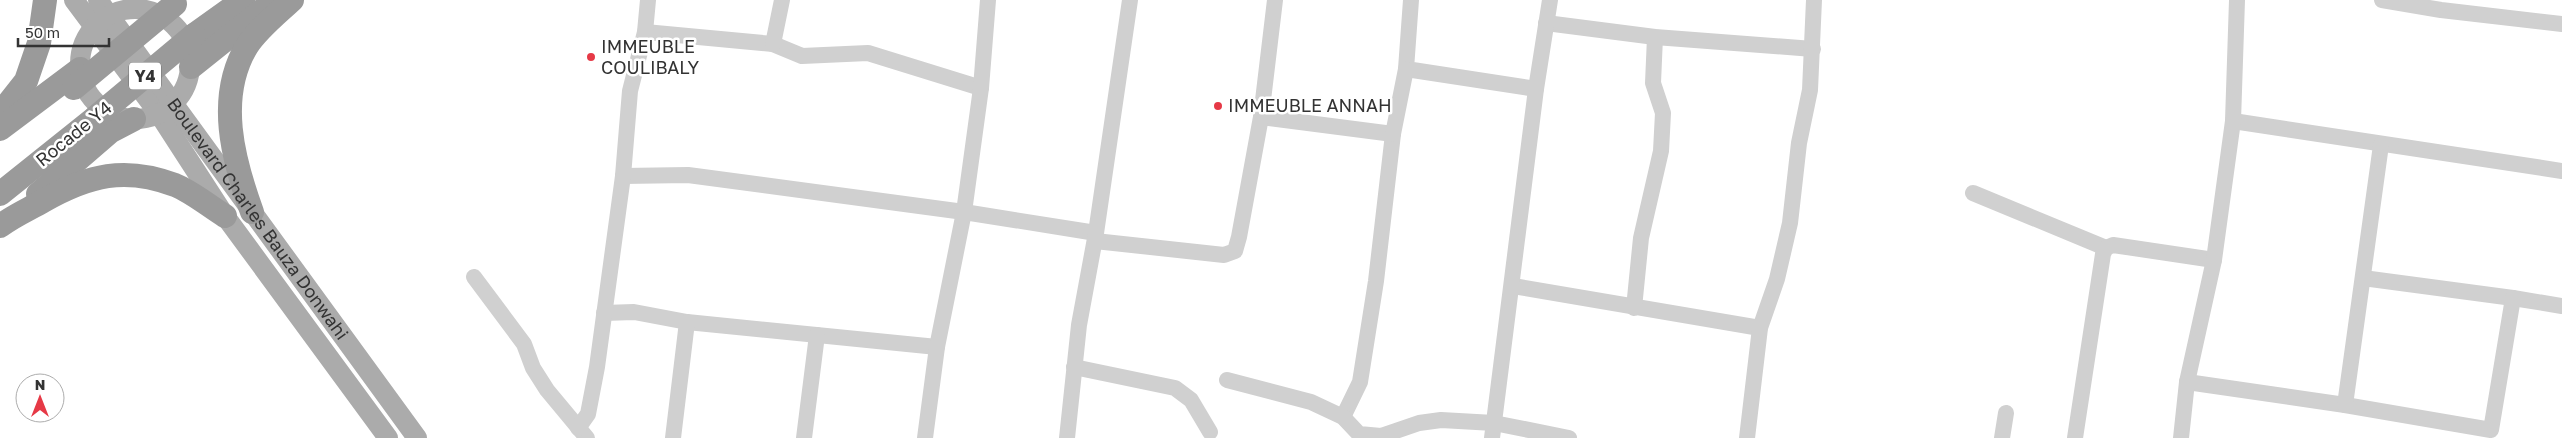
<svg xmlns="http://www.w3.org/2000/svg" width="2562" height="438" viewBox="0 0 2562 438" font-family="'Golos Text',sans-serif">
  <style>
    .lines { fill: none; stroke-linecap: round; stroke-linejoin: round }
    .minor { stroke: #d0d0d0; stroke-width: 16 }
    .major { stroke: #ababab; stroke-width: 20 }
    .highway { stroke: #9a9a9a; stroke-width: 24 }
    .highway-bridge { stroke: #9a9a9a; stroke-width: 24 }
    .poi-dot { fill: #e63946; stroke: #fff; stroke-width: 2 }
    .labels { text-anchor: middle; stroke-width: 5; stroke-linejoin: round; paint-order: stroke }
    .shield { fill: #fff; stroke: #707070; stroke-width: 1 }
    .shield-label { font-size: 16px; font-weight: bold; fill: #333 }
    .poi-label { font-size: 18px; fill: #333; stroke: #fff; text-anchor: start }
    .street-label { font-size: 18px; fill: #333; stroke: #fff }
  </style>
  <rect width="100%" height="100%" fill="#fff"/>
  <g class="lines">
    <g class="minor">
      <path d="M1411 0 1406 69 1536 89"/>
      <path d="M2382 0 2441 10 2562 24"/>
      <path d="M1546 23 1655 37 1813 49"/>
      <path d="M645 32 773 44 802 56 868 53 981 88"/>
      <path d="M773 44 782 0"/>
      <path d="M1261 117 1393 134 1376 281 1360 382 1343 417"/>
      <path d="M2233 121 2562 171"/>
      <path d="M1393 134 1406 69"/>
      <path d="M623 176 688 175 964 212 1096 233"/>
      <path d="M1973 193 2106 248"/>
      <path d="M1095 241 1224 255 1235 251 1239 237 1261 117 1275 0"/>
      <path d="M474 277 524 344 533 368 547 390 587 438"/>
      <path d="M2363 278 2513 298"/>
      <path d="M1513 286 1760 328"/>
      <path d="M1634 308 1641 238 1661 151 1663 113 1653 83 1655 37"/>
      <path d="M604 313 634 312 687 322 937 347"/>
      <path d="M1074 367 1175 388 1191 400 1210 432"/>
      <path d="M1227 380 1311 402 1343 417 1359 434 1381 436 1419 423 1441 420 1494 423 1569 438"/>
      <path d="M2187 382 2345 405 2491 430 2513 298 2562 306"/>
      <path d="M2345 405 2381 145"/>
      <path d="M578 428 588 414 597 367 623 176 630 91 645 32 648 0"/>
      <path d="M673 438 687 322"/>
      <path d="M804 438 817 335"/>
      <path d="M925 438 937 347 964 212 981 88 988 0"/>
      <path d="M1067 438 1079 325 1096 233 1130 0"/>
      <path d="M1492 438 1536 89 1550 0"/>
      <path d="M1747 438 1760 328 1777 279 1790 223 1799 143 1810 90 1814 0"/>
      <path d="M2002 438 2006 413"/>
      <path d="M2075 438 2103 254 2106 248 2113 245 2214 260"/>
      <path d="M2181 438 2187 382 2214 260 2233 121 2237 0"/>
    </g>
    <g class="major">
      <path d="M74 0 159 114 225 216 388 438"/>
      <path id="s1" d="M98 0 417 438"/>
      <circle cx="135" cy="64" r="55"/>
    </g>
    <g class="highway">
      <path d="M194 35 243 0"/>
      <path d="M191 67 270 4"/>
      <path d="M0 114 26 81 39 43 45 0"/>
      <path d="M0 129 80 69"/>
      <path d="M0 194 96 117"/>
      <path d="M38 194 111 131 134 119"/>
      <path d="M252 212C233 160 216 97 247 46 258 29 277 14 292 0"/>
      <path d="M0 226C13 216 29 209 43 201 89 175 125 166 175 185 192 192 209 206 225 216"/>
    </g>
    <g class="highway-bridge">
      <path d="M74 88 175 4"/>
      <path d="M96 117 194 35"/>
    </g>
  </g>
  <g class="poi-dot">
    <circle cx="591" cy="57" r="5"/>
    <circle cx="1218" cy="106" r="5"/>
  </g>
  <g class="labels">
    <rect class="shield" x="129" y="62.5" width="32" height="27" rx="4"/>
    <g class="shield-label">
      <text x="145" y="82">Y4</text>
    </g>
    <g class="poi-label">
      <text x="601" y="53">IMMEUBLE<tspan x="601" dy="21">COULIBALY</tspan></text>
      <text x="1228" y="112">IMMEUBLE ANNAH</text>
    </g>
    <g class="street-label">
      <text transform="translate(74 134) rotate(-39)" y="6">Rocade Y4</text>
      <text dy="6" stroke="none"><textPath href="#s1" startOffset="271">Boulevard Charles Bauza Donwahi</textPath></text>
    </g>
  </g>
  <g transform="translate(40 398)"><circle r="24" fill="#ffffff" stroke="#adadad"/>
  <path d="M0-4L9 19L0 12L-9 19Z" fill="#e63946"/>
  <text y="-8" font-size="14" font-weight="bold" text-anchor="middle" fill="#333333">N</text>
  </g>
  <path d="M18 38v8h91v-8" fill="none" stroke="#333333" stroke-width="2.5"/>
  <text x="25" y="38" font-size="15" fill="#333333" stroke="#ffffff" stroke-width="4" paint-order="stroke">50 m</text>
</svg>
